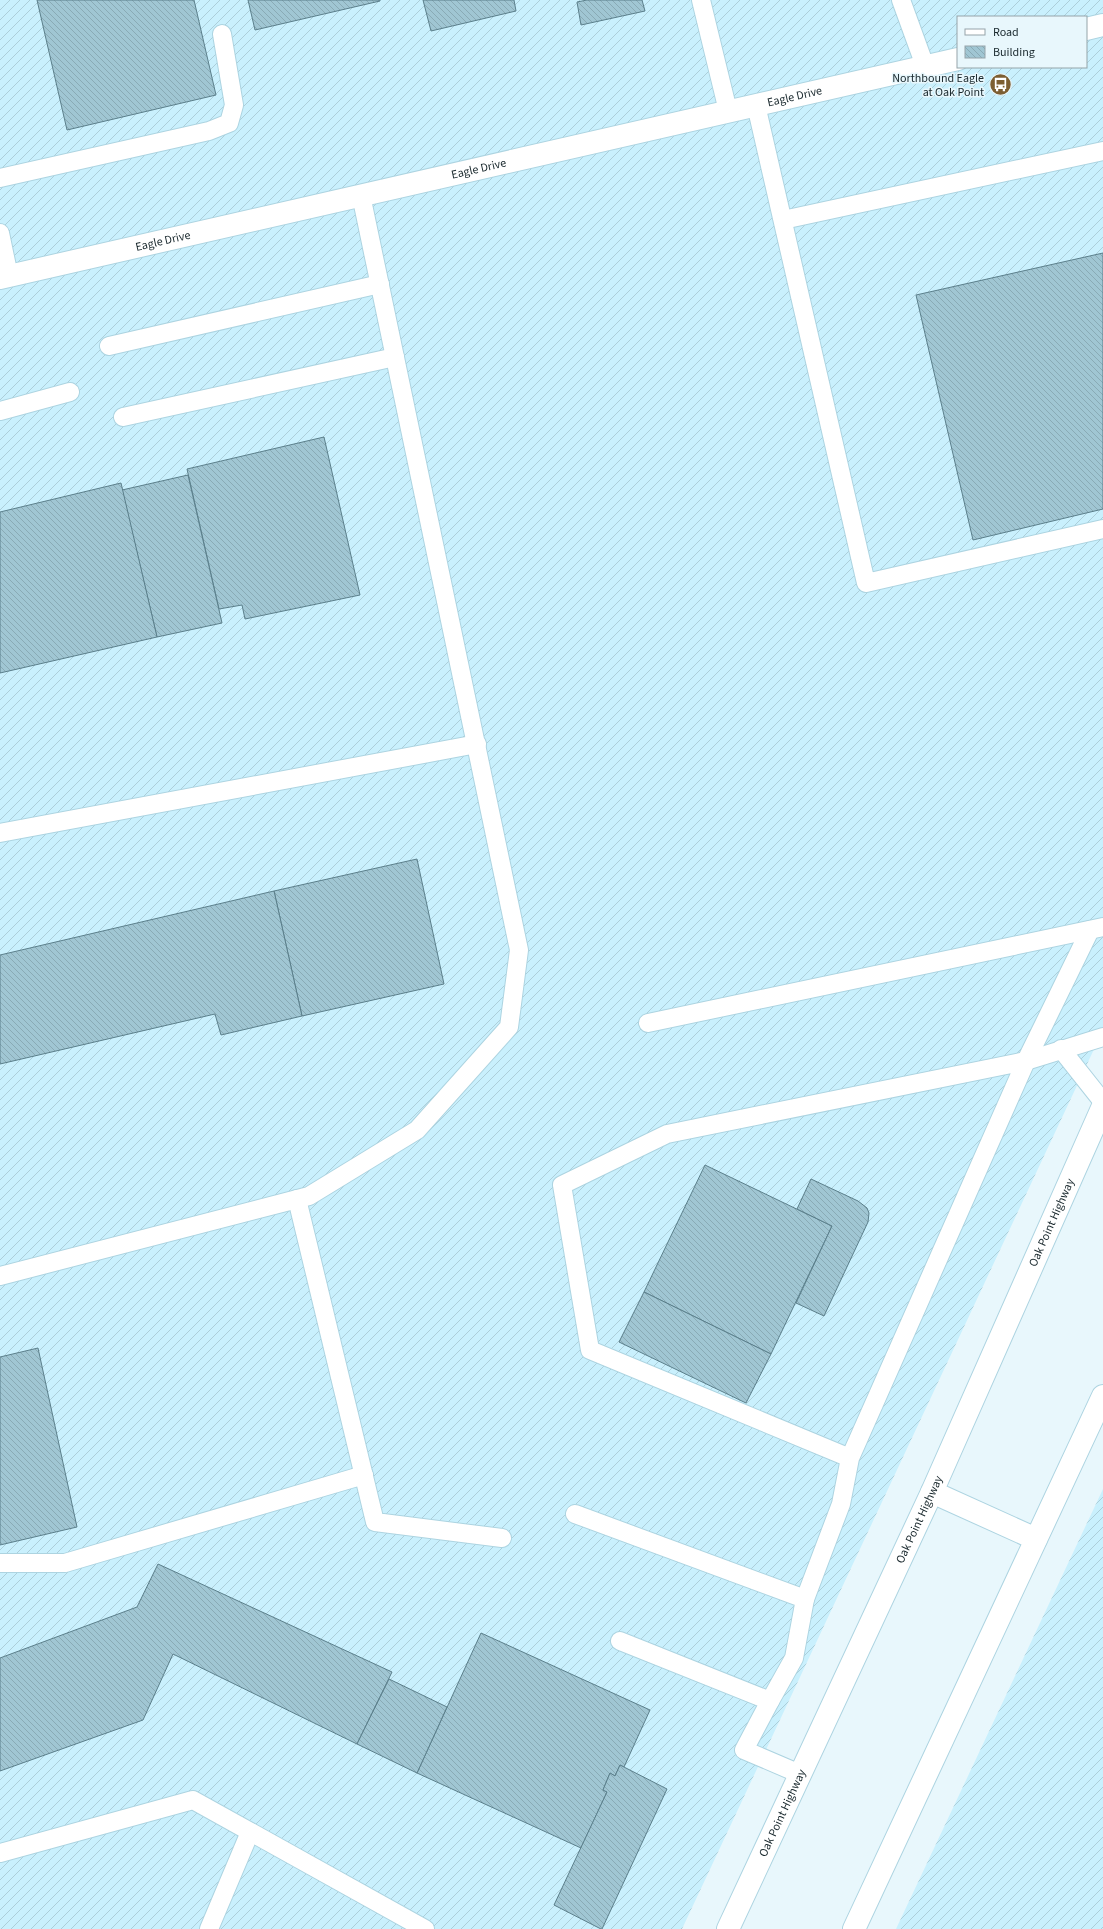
<svg xmlns="http://www.w3.org/2000/svg" width="1103" height="1929" viewBox="0 0 1103 1929" font-family="'Source Sans 3',sans-serif">
  <style>
    .industrial { fill: url(#industrial-furrows); fill-rule: evenodd }
    .building { fill: url(#building-back-hatch); stroke: #5b7f8b }
    .lines { fill: none; stroke-linecap: round; stroke-linejoin: round }
    .service-casing { stroke: #add4e1; stroke-width: 20 }
    .minor-casing { stroke: #add4e1; stroke-width: 24 }
    .primary-casing { stroke: #add4e1; stroke-width: 24 }
    .service { stroke: #fff; stroke-width: 18 }
    .minor { stroke: #fff; stroke-width: 22 }
    .primary { stroke: #fff; stroke-width: 22 }
    .labels { text-anchor: middle; stroke-width: 3; stroke-linejoin: round; paint-order: stroke }
    .poi-label { font-size: 12px; fill: #18272c; stroke: #e8f7fc; text-anchor: end }
    .street-label { font-size: 12px; fill: #18272c; stroke: #e8f7fc }
  </style>
  <defs>
    <pattern id="industrial-furrows" width="10" height="10" patternUnits="userSpaceOnUse"><rect width="10" height="10" fill="#c9f0fd"/><path d="M-1 1l2-2M0 10L10 0M9 11l2-2" fill="none" stroke="#acced9"/></pattern>
    <pattern id="building-back-hatch" width="6" height="6" patternUnits="userSpaceOnUse"><rect width="6" height="6" fill="#a0c6d3"/><path d="M-1 5l2 2M0 0l6 6M5-1l2 2" fill="none" stroke="#89aab5"/></pattern>
  </defs>
  <rect width="100%" height="100%" fill="#e8f7fc"/>
  <g class="industrial">
    <path d="M0 0H1103V1030L682 1929H0ZM958 17H1086V67H958Z"/>
    <path d="M1103 1489V1929H896Z"/>
  </g>
  <g class="building">
    <path d="M37 0H194L216 95 67 130Z"/>
    <path d="M248 0H380V1L255 30Z"/>
    <path d="M423 0H514L516 11 431 31Z"/>
    <path d="M587 0H642L645 11 581 25 577 2Z"/>
    <path d="M1103 253V509L973 540 916 295Z"/>
    <path d="M324 437 360 595 245 619 242 605 219 609 187 469Z"/>
    <path d="M188 475 222 623 157 637 122 490Z"/>
    <path d="M121 483 157 637 0 673V512Z"/>
    <path d="M417 859 444 984 302 1016 274 891Z"/>
    <path d="M274 891 302 1016 221 1035 215 1014 0 1064V955Z"/>
    <path d="M705 1165 832 1226 771 1354 644 1292Z"/>
    <path d="M811 1179 858 1201 867 1208 869 1213 868 1222 824 1316 796 1303 832 1226 797 1209Z"/>
    <path d="M644 1292 771 1354 746 1403 619 1342Z"/>
    <path d="M38 1348 77 1527 0 1545V1357Z"/>
    <path d="M158 1564 392 1672 357 1744 173 1654 143 1720 0 1771V1658L137 1607Z"/>
    <path d="M481 1633 650 1710 624 1767 620 1765 615 1776 610 1773 603 1790 607 1792 581 1848 417 1773Z"/>
    <path d="M389 1679 447 1707 417 1773 357 1744Z"/>
    <path d="M620 1765 667 1789 602 1929H601L554 1905 607 1792 603 1790 610 1773 615 1776Z"/>
  </g>
  <g class="lines">
    <defs>
      <g id="service">
        <path d="M701 0 728 111"/>
        <path d="M901 0 925 66"/>
        <path d="M756 105 866 583 1103 529"/>
        <path d="M0 178 209 131 229 123 234 105 222 34"/>
        <path d="M783 220 1103 151"/>
        <path d="M0 233 9 276"/>
        <path d="M109 346 380 284"/>
        <path d="M0 411 70 392"/>
        <path d="M123 417 395 357"/>
        <path d="M0 833 477 744"/>
        <path d="M648 1023 1103 927"/>
        <path d="M1061 1049 1103 1102"/>
        <path d="M1026 1061 1090 930"/>
        <path d="M1026 1061 1103 1037"/>
        <path d="M297 1199 375 1522 502 1538"/>
        <path d="M0 1276 309 1196 417 1130 509 1027 519 950 361 195"/>
        <path d="M575 1514 805 1599 794 1658 770 1701"/>
        <path d="M0 1563H65L364 1475"/>
        <path d="M805 1599 841 1504 850 1458 590 1350 562 1185 667 1134 1026 1061 850 1458"/>
        <path d="M620 1641 770 1701 744 1750 800 1774"/>
        <path d="M0 1853 193 1800 425 1929"/>
        <path d="M209 1929 250 1832"/>
      </g>
      <g id="minor">
        <path d="M1086 29 1103 25"/>
        <path id="s1" d="M0 278 958 59"/>
      </g>
      <g id="primary">
        <path d="M932 1492 1036 1539"/>
        <path id="s2" d="M728 1929 932 1492 1103 1106"/>
        <path d="M854 1929 1103 1396"/>
      </g>
    </defs>
    <use href="#service" class="service-casing"/>
    <use href="#minor" class="minor-casing"/>
    <use href="#primary" class="primary-casing"/>
    <use href="#service" class="service"/>
    <use href="#minor" class="minor"/>
    <use href="#primary" class="primary"/>
  </g>
  <defs>
    <symbol id="bus-disc" viewBox="-11 -11 22 22"><circle r="9.5" fill="#7c5e32" stroke="#e8f7fc"/><path d="M-5-6H5V4H4V6H2V4H-2V6H-4V4H-5ZM-3.5-4V0h7V-4ZM-3.5 1.2v1.5H-2V1.2ZM2 1.2v1.5H3.5V1.2Z" fill="#fff"/></symbol>
  </defs>
  <g fill-rule="evenodd">
    <use href="#bus-disc" x="988" y="72" width="25" height="25"/>
  </g>
  <g class="labels">
    <g class="poi-label">
      <text x="984" y="82">Northbound Eagle<tspan x="984" dy="14">at Oak Point</tspan></text>
    </g>
    <g class="street-label">
      <text dy="4" stroke="none"><textPath href="#s1" startOffset="815">Eagle Drive</textPath></text>
      <text dy="4" stroke="none"><textPath href="#s1" startOffset="491">Eagle Drive</textPath></text>
      <text dy="4" stroke="none"><textPath href="#s1" startOffset="167">Eagle Drive</textPath></text>
      <text dy="4" stroke="none"><textPath href="#s2" startOffset="777">Oak Point Highway</textPath></text>
      <text dy="4" stroke="none"><textPath href="#s2" startOffset="452">Oak Point Highway</textPath></text>
      <text dy="4" stroke="none"><textPath href="#s2" startOffset="128">Oak Point Highway</textPath></text>
    </g>
  </g>
  <rect x="957" y="16" width="130" height="52" fill="#e8f7fc" stroke="#95a4a9"/>
  <rect x="965" y="29" width="20" height="6" fill="#ffffff" stroke="#95a4a9"/>
  <text x="993" y="36" font-size="12" fill="#18272c">Road</text>
  <rect x="965" y="46" width="20" height="12" fill="url(#building-back-hatch)" stroke="#95a4a9"/>
  <text x="993" y="56" font-size="12" fill="#18272c">Building</text>
</svg>
